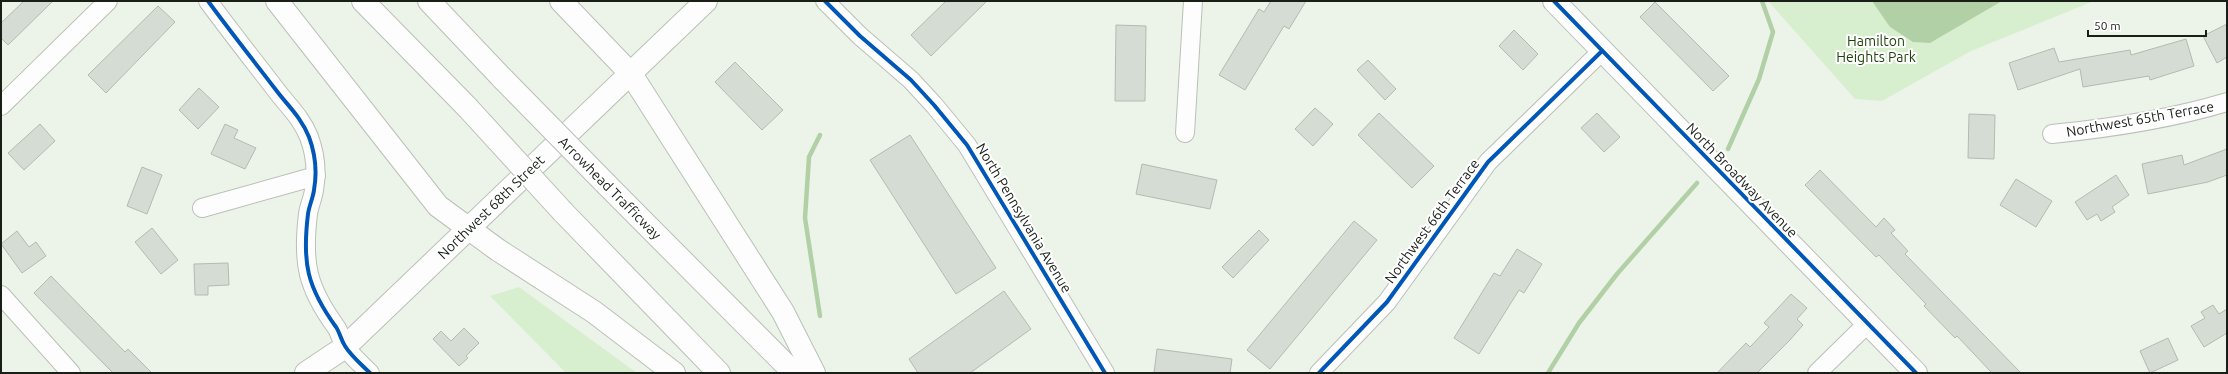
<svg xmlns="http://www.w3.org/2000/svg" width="2228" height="374" viewBox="0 0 2228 374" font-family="Ubuntu,sans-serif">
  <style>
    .green { fill: #d8efcf }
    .water { fill: #b2d0a6 }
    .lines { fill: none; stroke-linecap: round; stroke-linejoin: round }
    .stream { stroke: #b2d0a6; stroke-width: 4.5 }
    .building { fill: #d5dcd3; stroke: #b4bab1 }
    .street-casing { stroke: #bac0b8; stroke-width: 20 }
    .secondary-casing { stroke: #bac0b8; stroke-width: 24 }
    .highway-casing { stroke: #bac0b8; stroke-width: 24 }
    .street { stroke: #fcfdfc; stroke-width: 18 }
    .secondary { stroke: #fcfdfc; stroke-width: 22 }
    .highway { stroke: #fcfdfc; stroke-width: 22 }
    .highway-bridge-casing { stroke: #bac0b8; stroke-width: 24; stroke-linecap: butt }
    .highway-bridge { stroke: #fcfdfc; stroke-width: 22 }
    .cycleway-casing { stroke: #fff; stroke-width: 6 }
    .cycleway { stroke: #0057b8; stroke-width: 4 }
    .labels { text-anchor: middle; stroke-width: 4; stroke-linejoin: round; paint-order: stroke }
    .park-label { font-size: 14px; fill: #1b3f06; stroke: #fff }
    .street-label { font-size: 14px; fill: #191e17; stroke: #fff }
  </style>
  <rect width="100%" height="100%" fill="#ecf4e9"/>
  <g class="green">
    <path d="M1768 1H2094L1971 51 1882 101 1855 99Z"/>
    <path d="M519 287 637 373H566L490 296Z"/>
  </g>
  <path class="water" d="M1872 1H2002L1930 43 1913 42 1890 27Z"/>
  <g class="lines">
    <g class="stream">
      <path d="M820 135 809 157 805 218 820 316"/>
      <path d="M1728 149 1759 79 1773 32 1762 1"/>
      <path d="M1548 373 1579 323 1617 274 1697 183"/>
    </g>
  </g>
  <g class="building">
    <path d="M24 1H53L8 45 1 38V23Z"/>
    <path d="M946 1H987L931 56 911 35Z"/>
    <path d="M1271 1H1306L1289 29 1284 26 1245 90 1219 75 1259 9 1264 12Z"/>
    <path d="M1655 2 1729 76 1713 91 1640 17Z"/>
    <path d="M158 6 175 22 106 93 88 75Z"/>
    <path d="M2227 24V57L2217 63 2203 36Z"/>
    <path d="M1116 25 1146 26 1145 101H1115Z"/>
    <path d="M1514 30 1538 54 1523 70 1499 46Z"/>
    <path d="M2186 39 2194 66 2150 80 2149 76 2083 87 2080 69 2018 90 2009 63 2054 48 2059 62 2130 50 2131 55Z"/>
    <path d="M1368 60 1396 89 1385 100 1357 70Z"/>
    <path d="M735 62 783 110 762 130 715 82Z"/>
    <path d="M199 88 219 107 198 129 179 110Z"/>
    <path d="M1315 108 1333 124 1313 146 1295 129Z"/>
    <path d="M1379 113 1434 166 1412 188 1358 135Z"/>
    <path d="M1597 113 1620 137 1604 152 1581 128Z"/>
    <path d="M1969 114 1995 115 1994 159 1968 158Z"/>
    <path d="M40 124 55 141 24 170 8 153Z"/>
    <path d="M225 124 238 130 234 138 256 148 245 169 211 154Z"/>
    <path d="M910 135 996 268 956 294 870 160Z"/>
    <path d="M2227 149V175L2208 182 2148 194 2142 164 2182 155 2184 165Z"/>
    <path d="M1142 164 1217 180 1210 209 1136 194Z"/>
    <path d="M142 167 162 175 147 214 127 206Z"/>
    <path d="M1820 170 1876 227 1884 218 1895 230 1891 233 1908 251 1905 254 2021 373H1992L1957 336 1955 338 1924 306 1926 304 1879 255 1876 257 1805 185Z"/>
    <path d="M2116 175 2129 195 2112 207 2115 212 2101 221 2097 214 2087 220 2075 202Z"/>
    <path d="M2016 179 2052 201 2036 227 2000 205Z"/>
    <path d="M1354 221 1377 240 1270 369 1247 350Z"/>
    <path d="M152 228 178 260 161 274 135 242Z"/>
    <path d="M1259 230 1269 240 1233 278 1222 267Z"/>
    <path d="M17 231 29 247 36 242 46 256 22 273 1 244Z"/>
    <path d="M1517 249 1542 264 1524 293 1519 290 1479 354 1454 338 1494 273 1500 276Z"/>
    <path d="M228 263 229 285 208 286V295H195L194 264Z"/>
    <path d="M51 276 125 352 128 349 152 373H113L34 293Z"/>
    <path d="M1004 291 1031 329 970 373H918L909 359Z"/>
    <path d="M1791 294 1807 308 1797 319 1803 325 1789 341 1757 373H1717L1746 343 1750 347 1769 327 1764 323Z"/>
    <path d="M2213 305 2219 314 2227 309V333L2204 347 2191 326 2205 318 2201 312Z"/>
    <path d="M464 328 479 343 466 356 468 358 459 366 433 339 441 331 451 341Z"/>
    <path d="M2168 338 2178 360 2150 373 2140 351Z"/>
    <path d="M1157 349 1232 359 1230 373H1154Z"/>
  </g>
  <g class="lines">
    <defs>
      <g id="street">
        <path d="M208 1C230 31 253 60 276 90 288 106 301 117 309 137 315 153 317 173 314 190 313 198 309 206 308 214 302 263 307 287 336 327 340 333 341 340 345 346 351 356 362 365 370 373"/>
        <path d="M825 1 860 36 911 80 934 105 967 145 1105 373"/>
        <path d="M1 106 108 1"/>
        <path d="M1185 133 1193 1"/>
        <path d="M2052 134C2111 128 2171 119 2227 102"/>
        <path d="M202 208 316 176"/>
        <path d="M1 295 71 373"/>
        <path d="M1319 373 1387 302 1488 162 1602 51"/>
        <path d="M1817 373 1867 324"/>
      </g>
      <g id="secondary">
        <path d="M1554 1 1916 373"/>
        <path d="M306 373 345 347 706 1"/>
      </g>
      <g id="highway">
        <path d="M277 1 438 206 498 250 594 312 674 373"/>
        <path d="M363 1 467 107"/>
        <path d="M429 1 503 79"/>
        <path d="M561 1 631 74 783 312 814 373"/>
        <path d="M607 185 794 373"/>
        <path d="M563 212 719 373"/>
      </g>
    </defs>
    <use href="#street" class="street-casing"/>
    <use href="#secondary" class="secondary-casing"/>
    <use href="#highway" class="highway-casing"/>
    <use href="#street" class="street"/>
    <use href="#secondary" class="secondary"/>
    <use href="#highway" class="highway"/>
    <defs>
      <g id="highway-bridge">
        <path d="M503 79 607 185"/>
        <path d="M467 107 563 212"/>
      </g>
    </defs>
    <use href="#highway-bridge" class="highway-bridge-casing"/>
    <use href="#highway-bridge" class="highway-bridge"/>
    <defs>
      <g id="cycleway">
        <path d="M208 1C230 31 253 60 276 90 288 106 301 117 309 137 315 153 317 173 314 190 313 198 309 206 308 214 302 263 307 287 336 327 340 333 341 340 345 346 351 356 362 365 370 373"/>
        <path d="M825 1 860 36 911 80 934 105 967 145 1105 373"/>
        <path d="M1554 1 1916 373"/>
        <path d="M1319 373 1387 302 1488 162 1602 51"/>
      </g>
    </defs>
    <use href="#cycleway" class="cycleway-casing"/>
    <use href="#cycleway" class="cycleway"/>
  </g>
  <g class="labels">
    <g class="park-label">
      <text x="1876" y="46">Hamilton<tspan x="1876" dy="16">Heights Park</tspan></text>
    </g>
    <g class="street-label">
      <text transform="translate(2140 119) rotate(-10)" y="5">Northwest 65th Terrace</text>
      <text transform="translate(1742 180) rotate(46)" y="5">North Broadway Avenue</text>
      <text transform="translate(610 188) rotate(45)" y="5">Arrowhead Trafficway</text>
      <text transform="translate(491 207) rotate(-44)" y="5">Northwest 68th Street</text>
      <text transform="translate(1024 218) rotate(59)" y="5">North Pennsylvania Avenue</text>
      <text transform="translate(1432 221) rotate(-54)" y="5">Northwest 66th Terrace</text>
    </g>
  </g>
  <rect width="2228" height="374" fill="none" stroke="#191e17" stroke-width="4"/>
  <path d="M2088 30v6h118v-6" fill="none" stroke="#191e17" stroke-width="2"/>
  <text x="2094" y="30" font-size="12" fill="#191e17" stroke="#ffffff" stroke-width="3" paint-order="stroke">50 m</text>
</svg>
